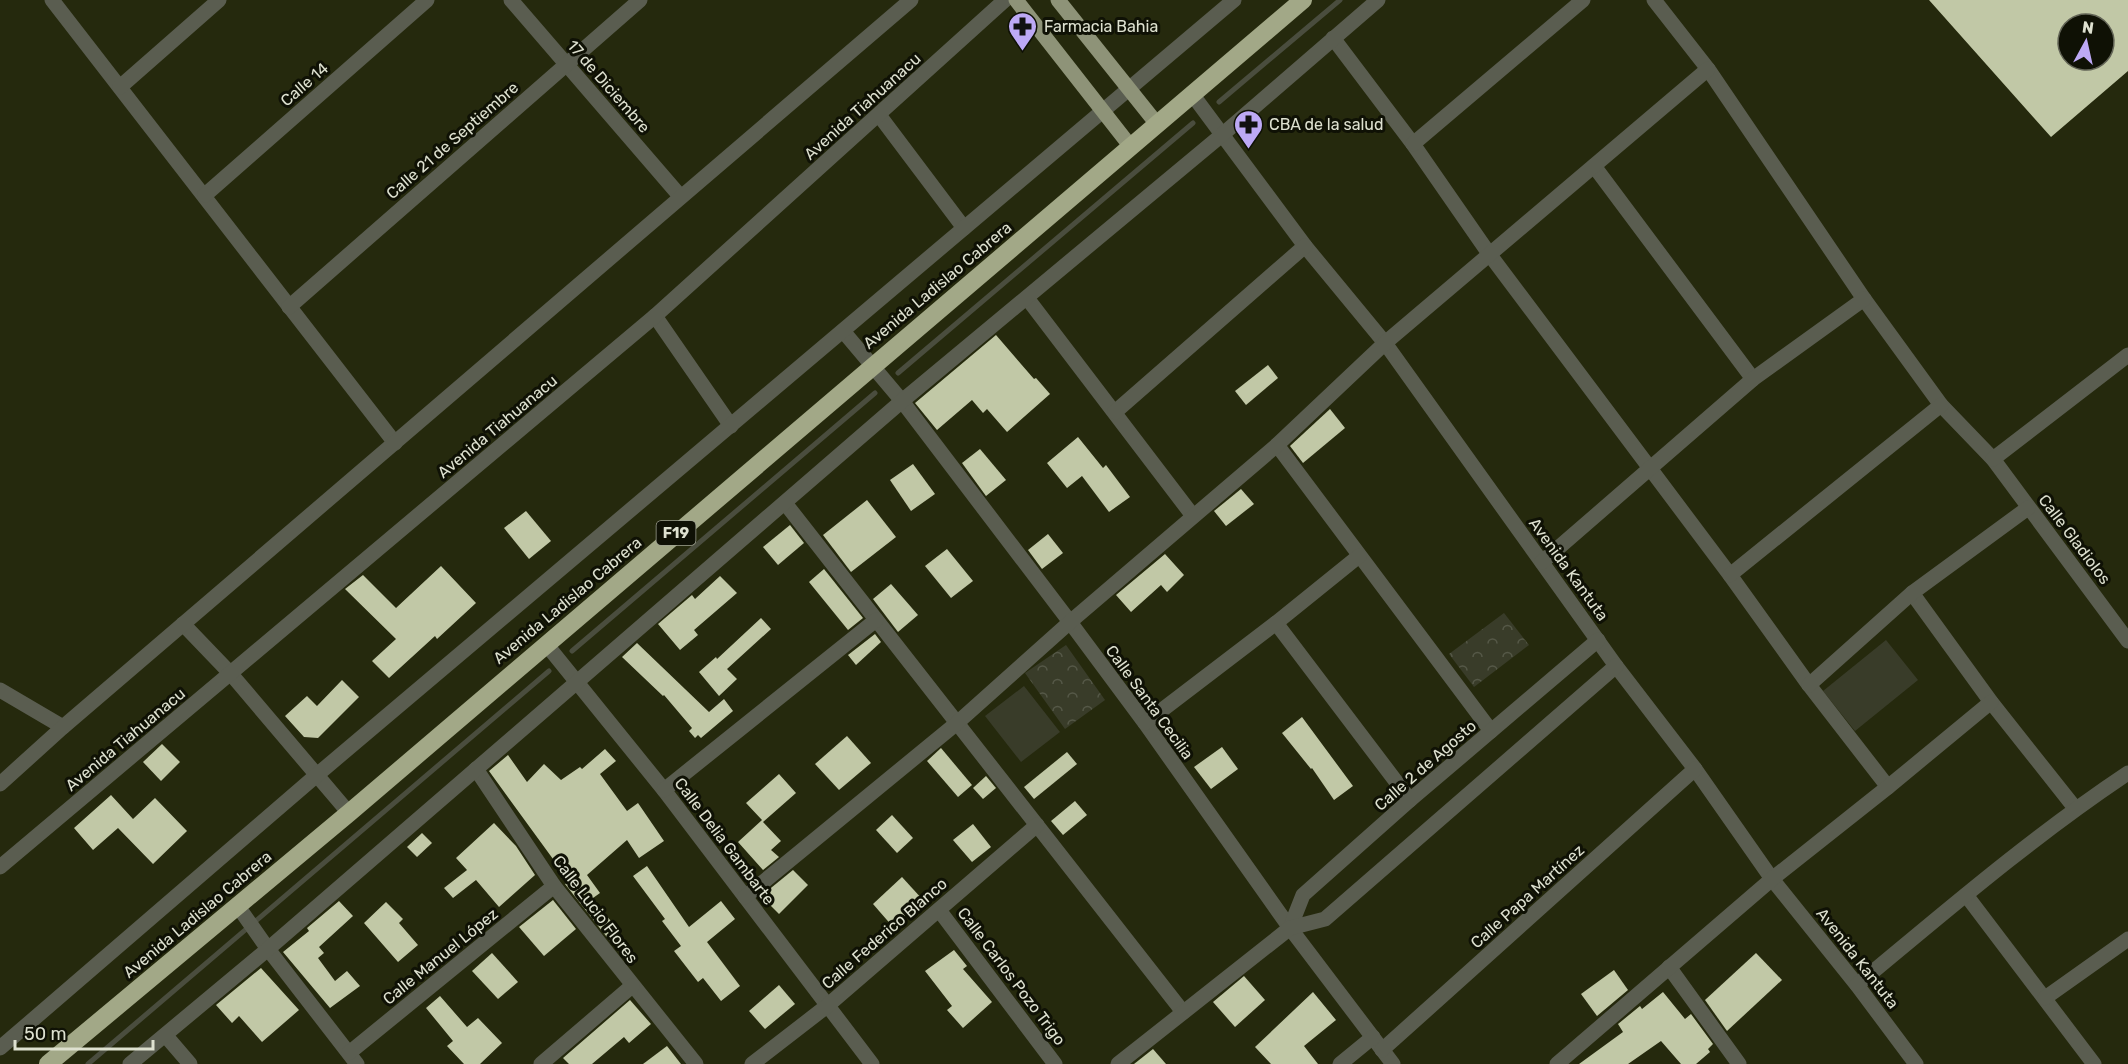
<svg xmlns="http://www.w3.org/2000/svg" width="2128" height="1064" viewBox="0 0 2128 1064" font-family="Rubik,sans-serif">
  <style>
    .forest { fill: url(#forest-crowns) }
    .pitch { fill: #393c29 }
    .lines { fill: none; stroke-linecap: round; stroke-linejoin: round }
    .stream { stroke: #4a4d3e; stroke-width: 5 }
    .building { fill: #c1c8a6; fill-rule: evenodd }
    .minor { stroke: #5a5d50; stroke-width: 15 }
    .major { stroke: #8e9378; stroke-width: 15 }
    .highway { stroke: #a2a887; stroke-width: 18 }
    .labels { text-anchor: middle; stroke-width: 6; stroke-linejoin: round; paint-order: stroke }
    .shield { fill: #0f1105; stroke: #a0a393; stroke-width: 1.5 }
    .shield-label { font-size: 15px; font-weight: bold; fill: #dee1d0 }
    .poi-label { font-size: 16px; fill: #dee1d0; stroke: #0f1105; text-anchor: start }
    .street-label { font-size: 16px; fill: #dee1d0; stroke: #0f1105 }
  </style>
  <defs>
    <pattern id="forest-crowns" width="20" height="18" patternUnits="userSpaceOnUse" patternTransform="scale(1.5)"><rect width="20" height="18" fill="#393c29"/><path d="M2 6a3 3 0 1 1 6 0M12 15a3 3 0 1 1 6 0" fill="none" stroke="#555847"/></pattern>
  </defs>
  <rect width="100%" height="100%" fill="#25290d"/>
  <g class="forest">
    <path d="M1504 613 1529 645 1474 687 1449 654Z"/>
    <path d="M1066 645 1105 700 1065 729 1025 673Z"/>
  </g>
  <g class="pitch">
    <path d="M1886 640 1918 680 1855 731 1823 691Z"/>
    <path d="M1024 686 1060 732 1021 762 985 716Z"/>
  </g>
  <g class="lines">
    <g class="stream">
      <path d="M1219 102 1340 0"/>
      <path d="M898 373 1193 123"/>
      <path d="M572 651 875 393"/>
      <path d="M88 1064 549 671"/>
    </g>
  </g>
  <g class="building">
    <path d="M1929 0H2128V71L2051 137ZM2068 24H2104V60H2068Z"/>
    <path d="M996 335 1034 379 1036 378 1050 394 1007 432 987 409 983 413 972 400 937 430 915 403Z"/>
    <path d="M1268 365 1278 378 1246 405 1235 391Z"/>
    <path d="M1330 409 1345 428 1303 463 1290 446Z"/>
    <path d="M1078 437 1103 468 1106 465 1130 497 1109 512 1082 476 1067 488 1047 463Z"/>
    <path d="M980 449 1006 480 986 496 962 463Z"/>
    <path d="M913 464 935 494 911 511 890 480Z"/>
    <path d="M1241 489 1254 504 1226 526 1214 511Z"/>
    <path d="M867 500 896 537 851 572 823 535Z"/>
    <path d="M526 511 551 541 529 559 504 528Z"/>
    <path d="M790 525 804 543 778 565 763 547Z"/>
    <path d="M1048 534 1063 553 1042 569 1028 550Z"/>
    <path d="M947 549 973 581 951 598 925 566Z"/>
    <path d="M1165 554 1184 575 1167 592 1161 585 1131 612 1116 595Z"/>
    <path d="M441 566 476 603 437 639 435 636 389 678 372 661 396 639 345 589 363 575 396 608Z"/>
    <path d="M824 569 863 618 848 630 809 582Z"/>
    <path d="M720 576 737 593 694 630 698 635 680 650 658 624 692 595 695 599Z"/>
    <path d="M891 584 918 615 898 632 873 599Z"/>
    <path d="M761 618 771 629 727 669 737 679 719 696 699 672 716 657 717 659Z"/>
    <path d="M875 634 881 642 856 665 848 655Z"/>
    <path d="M637 643 709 712 724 699 733 711 701 738 698 735 695 738 689 731 692 728 664 695 663 696 622 657Z"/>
    <path d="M342 680 359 697 318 738 304 737 285 716 307 696 317 706Z"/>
    <path d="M1302 717 1353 786 1334 800 1312 768 1311 769 1282 733Z"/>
    <path d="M847 736 871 763 839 790 815 764Z"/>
    <path d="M162 744 180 762 161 781 143 762Z"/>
    <path d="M1222 747 1238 769 1211 789 1194 767Z"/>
    <path d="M941 748 972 785 958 797 927 761Z"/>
    <path d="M605 749 616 761 600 774 627 811 638 803 664 841 639 858 627 840 587 875 600 893 593 898 620 933 610 941 565 884 569 881 489 771 508 755 527 782 544 764 561 780 580 767 582 769Z"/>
    <path d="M1067 752 1077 764 1034 799 1024 787Z"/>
    <path d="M779 774 796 793 763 822 781 841 771 850 779 857 763 870 738 842 762 820 746 803Z"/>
    <path d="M986 776 996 788 983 799 973 788Z"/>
    <path d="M111 795 133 819 155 798 187 831 153 864 118 828 93 850 74 828Z"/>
    <path d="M1075 801 1087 815 1063 835 1051 821Z"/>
    <path d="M892 815 913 838 897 853 876 830Z"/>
    <path d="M494 823 516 846 535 875 499 907 476 880 453 898 444 888 467 870 456 858Z"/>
    <path d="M973 824 991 847 972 862 953 840Z"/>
    <path d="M422 833 432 843 417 857 407 847Z"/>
    <path d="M647 866 689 927 721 901 735 919 707 942 740 986 721 1001 703 978 698 982 674 951 681 946 662 921 665 919 633 876Z"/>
    <path d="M793 870 808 885 779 914 761 896Z"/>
    <path d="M902 877 923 900 893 927 873 904Z"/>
    <path d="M553 900 576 929 544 956 519 927Z"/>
    <path d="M339 901 353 916 319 947 324 953 318 958 335 981 347 971 360 986 330 1008 283 952 309 931 307 928Z"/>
    <path d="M386 902 403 919 399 923 418 945 398 962 364 923Z"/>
    <path d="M954 950 967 966 963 969 992 1002 963 1028 947 1010 952 1006 925 971Z"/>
    <path d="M492 953 518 982 498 999 472 971Z"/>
    <path d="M1756 953 1782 980 1727 1031 1705 1000Z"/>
    <path d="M261 968 299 1010 262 1042 239 1016 232 1023 216 1005Z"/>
    <path d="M1614 970 1628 990 1597 1016 1581 994Z"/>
    <path d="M1244 976 1265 1000 1235 1027 1213 1002Z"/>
    <path d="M779 985 795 1004 765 1029 749 1011Z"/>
    <path d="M1313 992 1336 1020 1304 1046 1318 1064H1271L1255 1047Z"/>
    <path d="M1663 992 1685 1019 1691 1014 1713 1044 1708 1049 1710 1052 1696 1064H1681L1661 1041 1628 1064H1579L1623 1032 1618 1024 1640 1006 1642 1009Z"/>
    <path d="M440 996 467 1027 478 1018 502 1043 480 1064H464L447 1046 453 1041 426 1008Z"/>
    <path d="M630 1000 651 1024 629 1043 624 1037 592 1064H569L563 1058Z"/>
    <path d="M667 1046 681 1064H643Z"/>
    <path d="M1153 1049 1166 1064H1134Z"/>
  </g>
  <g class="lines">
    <g class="minor">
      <path d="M52 0 395 443"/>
      <path d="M511 0 680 196"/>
      <path d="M1654 0 1708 69 1864 299 1941 405 1993 459 2128 641"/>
      <path d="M1333 38 1413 144 1490 255 1730 575 1809 685 1888 787"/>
      <path d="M120 87 219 0"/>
      <path d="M1192 94 1305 246 1385 343 1616 666 1695 769 1772 879 1857 985 1916 1064"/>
      <path d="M879 115 964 228"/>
      <path d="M1413 144 1583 0"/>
      <path d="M1594 166 1753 379"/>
      <path d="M205 195 427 0"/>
      <path d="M1027 298 1193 516"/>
      <path d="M289 307 640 0"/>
      <path d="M655 316 731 426"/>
      <path d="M843 331 902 401 1070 622 1145 723 1290 928 1393 1064"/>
      <path d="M1115 412 1305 246"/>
      <path d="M1277 445 1491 731"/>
      <path d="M1993 459 2128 355"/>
      <path d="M785 503 1183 1012"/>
      <path d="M1542 562 1753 379 1864 299"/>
      <path d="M1730 575 1941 405"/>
      <path d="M1912 593 1991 702 2075 808"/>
      <path d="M1276 623 1410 800"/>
      <path d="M183 624 231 674 349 813"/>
      <path d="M546 644 664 790 872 1064"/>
      <path d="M1809 685 1912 593 2028 508"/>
      <path d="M0 690 63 727"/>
      <path d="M1145 723 1276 623 1359 556"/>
      <path d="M476 769 554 886 696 1064"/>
      <path d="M0 784 63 727 911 0"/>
      <path d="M664 790 876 620"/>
      <path d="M0 867 655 316 1005 0"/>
      <path d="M1966 895 2094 1064"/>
      <path d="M745 897 957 723 1070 622 1277 445 1385 343 1708 69"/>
      <path d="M237 905 268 949 357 1064"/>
      <path d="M939 910 1055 1064"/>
      <path d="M1290 928 1303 895 1410 800 1598 640"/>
      <path d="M1669 967 1739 1064"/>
      <path d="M1857 985C1945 912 2032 837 2128 773"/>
      <path d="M2045 998 2128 939"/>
      <path d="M166 1036 190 1064"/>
      <path d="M0 1048 318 774 1234 0"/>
      <path d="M1382 1050 1695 769"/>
      <path d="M349 1053 554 886"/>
      <path d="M130 1064 268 949 902 401 1223 134 1378 0"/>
      <path d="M541 1064 632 986"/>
      <path d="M752 1064 827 1006 1037 825"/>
      <path d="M1118 1064 1290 928 1325 919 1616 666"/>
      <path d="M1340 1064 1373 1037"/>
      <path d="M1557 1064 1772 879 1888 787 1991 702"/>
    </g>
    <g class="major">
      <path d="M1016 0 1131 147"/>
      <path d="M1058 0 1157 124"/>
    </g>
    <path class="highway" d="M48 1064 349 813 1303 0"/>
  </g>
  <defs>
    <symbol id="pharmacy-pin" viewBox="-11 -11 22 30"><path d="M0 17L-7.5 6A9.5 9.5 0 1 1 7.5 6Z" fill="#bda9f5" stroke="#0f1105"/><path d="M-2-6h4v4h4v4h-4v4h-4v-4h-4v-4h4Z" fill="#111"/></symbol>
  </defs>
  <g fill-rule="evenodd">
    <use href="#pharmacy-pin" x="1006" y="10" width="33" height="45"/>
    <use href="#pharmacy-pin" x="1232" y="108" width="33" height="45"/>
  </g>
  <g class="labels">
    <rect class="shield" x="656.5" y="521" width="39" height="24" rx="4.5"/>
    <g class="shield-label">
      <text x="676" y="538">F19</text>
    </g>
    <g class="poi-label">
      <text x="1044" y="32">Farmacia Bahia</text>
      <text x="1269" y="130">CBA de la salud</text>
    </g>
    <g class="street-label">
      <text transform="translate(304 84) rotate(-41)" y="6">Calle 14</text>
      <text transform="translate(609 86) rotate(49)" y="6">17 de Diciembre</text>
      <text transform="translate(862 106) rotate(-42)" y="6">Avenida Tiahuanacu</text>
      <text transform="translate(452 140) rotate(-41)" y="6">Calle 21 de Septiembre</text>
      <text transform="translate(937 285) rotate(-40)" y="6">Avenida Ladislao Cabrera</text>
      <text transform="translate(497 426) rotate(-40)" y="6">Avenida Tiahuanacu</text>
      <text transform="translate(2075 539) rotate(53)" y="6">Calle Gladiolos</text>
      <text transform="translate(1569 569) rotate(54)" y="6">Avenida Kantuta</text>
      <text transform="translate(567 600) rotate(-40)" y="6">Avenida Ladislao Cabrera</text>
      <text transform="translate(1150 702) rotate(54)" y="6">Calle Santa Cecilia</text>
      <text transform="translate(125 739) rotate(-40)" y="6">Avenida Tiahuanacu</text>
      <text transform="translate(1425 765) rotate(-41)" y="6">Calle 2 de Agosto</text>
      <text transform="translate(725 841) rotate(53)" y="6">Calle Delia Gambarte</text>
      <text transform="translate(1527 896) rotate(-42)" y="6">Calle Papa Martínez</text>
      <text transform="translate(596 909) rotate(53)" y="6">Calle Lucio Flores</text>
      <text transform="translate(197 914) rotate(-40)" y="6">Avenida Ladislao Cabrera</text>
      <text transform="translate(884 933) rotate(-41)" y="6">Calle Federico Blanco</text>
      <text transform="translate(440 956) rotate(-39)" y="6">Calle Manuel López</text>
      <text transform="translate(1858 958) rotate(52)" y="6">Avenida Kantuta</text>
      <text transform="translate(1012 976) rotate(53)" y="6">Calle Carlos Pozo Trigo</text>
    </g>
  </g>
  <g transform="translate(2086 42) rotate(8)"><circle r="28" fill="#0f1105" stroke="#626456" stroke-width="1.5"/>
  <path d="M0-4.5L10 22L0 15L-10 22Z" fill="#bda9f5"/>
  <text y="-9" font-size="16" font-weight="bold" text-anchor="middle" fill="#dee1d0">N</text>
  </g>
  <path d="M15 1040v9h138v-9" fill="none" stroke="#dee1d0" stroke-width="3"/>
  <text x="24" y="1040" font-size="18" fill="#dee1d0" stroke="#0f1105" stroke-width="4.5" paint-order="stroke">50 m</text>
</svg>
